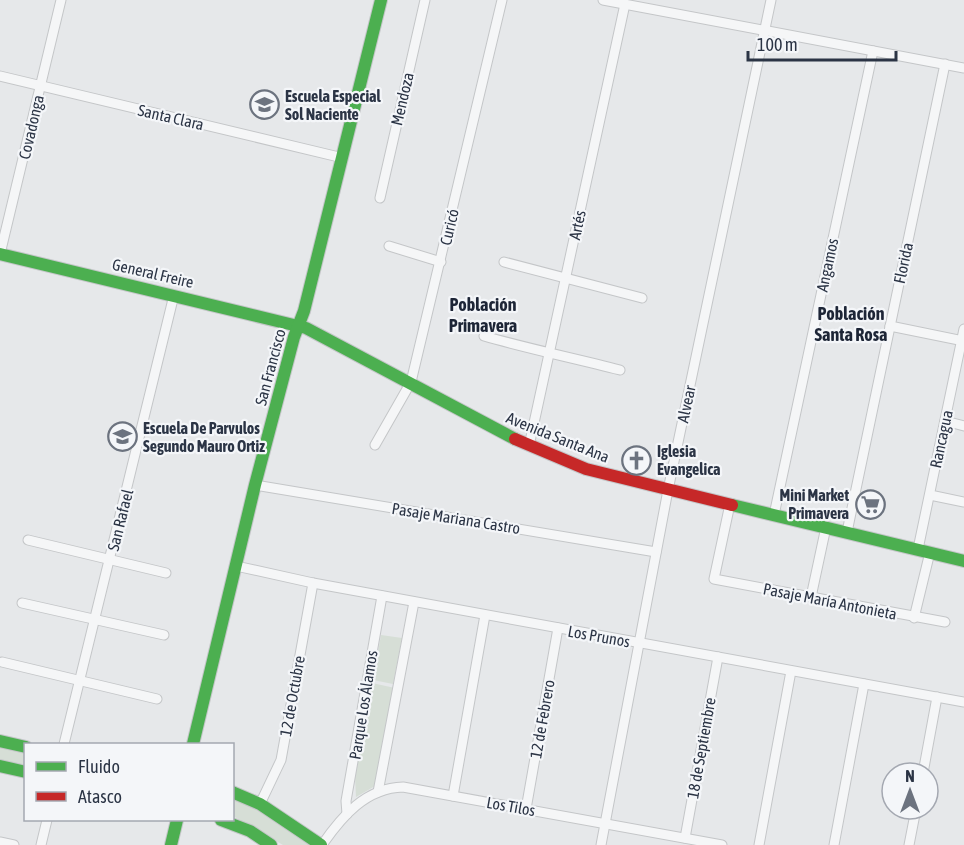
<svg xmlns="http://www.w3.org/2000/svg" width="964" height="845" viewBox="0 0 964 845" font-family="'Asap Condensed',sans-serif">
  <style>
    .green { fill: #d6ded6 }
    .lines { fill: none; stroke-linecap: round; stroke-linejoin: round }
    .street-casing { stroke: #c4c6c8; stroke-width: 11 }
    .fast-casing { stroke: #c4c6c8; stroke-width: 14 }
    .jam-casing { stroke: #c4c6c8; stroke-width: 14 }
    .street { stroke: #f5f6f7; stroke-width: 9 }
    .fast { stroke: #4caf50; stroke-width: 12 }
    .jam { stroke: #c62828; stroke-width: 12 }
    .labels { text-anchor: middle; stroke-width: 4.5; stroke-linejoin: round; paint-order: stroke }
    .poi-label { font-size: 16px; font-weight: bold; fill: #2b3445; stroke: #f4f6f9; text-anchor: start }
    .street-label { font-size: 16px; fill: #2b3445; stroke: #f4f6f9 }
    .neighbourhood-label { font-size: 18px; font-weight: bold; fill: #1d2536; stroke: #f4f6f9 }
  </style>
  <rect width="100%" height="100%" fill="#e6e8ea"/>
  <g class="green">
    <path d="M381 635 402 638 393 684 373 680Z"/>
    <path d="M372 683 395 688 375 786 356 797 355 776Z"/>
    <path d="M0 746 25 752V768L0 762Z"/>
    <path d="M232 799 246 802 312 845H283L233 816Z"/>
  </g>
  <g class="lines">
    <defs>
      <g id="street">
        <path d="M603 0 964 68"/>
        <path d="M0 76 343 158"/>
        <path d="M380 198 425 0"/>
        <path d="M389 246 441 262"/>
        <path d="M0 254 61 0"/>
        <path d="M504 262 642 298"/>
        <path d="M890 326 964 341"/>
        <path d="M484 336C529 349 574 358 620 370"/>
        <path d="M945 421 964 426"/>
        <path d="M375 445 411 382 502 0"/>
        <path d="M529 446 625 4"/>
        <path d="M255 485 656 552"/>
        <path d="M930 495 964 502"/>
        <path d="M730 504 714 579 945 622"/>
        <path d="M774 515 873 51"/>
        <path d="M847 532 945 64"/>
        <path d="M28 540 166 573"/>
        <path d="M918 549 964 329"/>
        <path d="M236 566 313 583 964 702"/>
        <path d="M811 597 826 527"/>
        <path d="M22 603 164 635"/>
        <path d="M914 618 930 552"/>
        <path d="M2 662 157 699"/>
        <path d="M64 744 174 295"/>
        <path d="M923 773 937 697"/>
        <path d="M378 792 414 602"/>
        <path d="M453 796 485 615"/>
        <path d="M260 804 281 760 313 583"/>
        <path d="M526 809 558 628"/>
        <path d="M347 814 346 801 382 596"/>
        <path d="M685 838 718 657"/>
        <path d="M0 842 14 845"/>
        <path d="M41 845 47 820"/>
        <path d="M322 845C342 816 366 788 403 787L722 845"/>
        <path d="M601 845 668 490 771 0"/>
        <path d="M759 845 791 671"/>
        <path d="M834 845 864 684"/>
        <path d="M909 845 916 809"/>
      </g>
      <g id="fast">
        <path d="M0 254 306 328 515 439"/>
        <path d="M732 505 964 561"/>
        <path d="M0 741 26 747"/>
        <path d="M193 744 255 485 294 337 304 311 381 0"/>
        <path d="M0 766 26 772"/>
        <path d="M232 792 260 804 321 845"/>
        <path d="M221 820 250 831 271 845"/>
        <path d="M171 845 177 820"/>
      </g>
      <path id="jam" d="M515 439 586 469 732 505"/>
    </defs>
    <use href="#street" class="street-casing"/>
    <use href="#fast" class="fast-casing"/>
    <use href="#jam" class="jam-casing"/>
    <use href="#street" class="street"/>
    <use href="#fast" class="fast"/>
    <use href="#jam" class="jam"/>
  </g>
  <defs>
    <symbol id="school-ring" viewBox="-11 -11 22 22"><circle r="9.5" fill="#f4f6f9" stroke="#6c737f" stroke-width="1.5"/><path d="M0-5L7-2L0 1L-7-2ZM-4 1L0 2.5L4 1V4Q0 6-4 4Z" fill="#6c737f"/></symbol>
    <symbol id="church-ring" viewBox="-11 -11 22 22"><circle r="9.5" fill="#f4f6f9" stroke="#6c737f" stroke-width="1.5"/><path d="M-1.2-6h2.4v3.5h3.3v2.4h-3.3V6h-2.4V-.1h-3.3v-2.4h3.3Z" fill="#6c737f"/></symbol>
    <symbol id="supermarket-ring" viewBox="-11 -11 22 22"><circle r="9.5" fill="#f4f6f9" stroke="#6c737f" stroke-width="1.5"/><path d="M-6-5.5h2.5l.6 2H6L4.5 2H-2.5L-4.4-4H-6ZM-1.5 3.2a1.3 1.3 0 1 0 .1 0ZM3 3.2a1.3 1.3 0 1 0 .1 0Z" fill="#6c737f"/></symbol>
  </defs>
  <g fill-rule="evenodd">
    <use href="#school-ring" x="248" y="88" width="33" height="33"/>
    <use href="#school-ring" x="106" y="420" width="33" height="33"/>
    <use href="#church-ring" x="620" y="444" width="33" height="33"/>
    <use href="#supermarket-ring" x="854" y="488" width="33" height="33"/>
  </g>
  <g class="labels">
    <g class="poi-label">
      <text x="285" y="102">Escuela Especial<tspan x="285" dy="18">Sol Naciente</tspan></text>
      <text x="143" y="434">Escuela De Parvulos<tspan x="143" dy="18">Segundo Mauro Ortiz</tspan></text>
      <text x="657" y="457">Iglesia<tspan x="657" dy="18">Evangelica</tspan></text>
      <text x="849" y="501" text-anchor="end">Mini Market<tspan x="849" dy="18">Primavera</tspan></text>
    </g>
    <g class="street-label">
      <text transform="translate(402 99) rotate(-77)" y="6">Mendoza</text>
      <text transform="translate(171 117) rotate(13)" y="6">Santa Clara</text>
      <text transform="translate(31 127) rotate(-77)" y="6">Covadonga</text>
      <text transform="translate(577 225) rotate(-78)" y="6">Artés</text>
      <text transform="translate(449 227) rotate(-77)" y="6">Curicó</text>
      <text transform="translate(903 263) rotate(-78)" y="6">Florida</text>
      <text transform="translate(827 265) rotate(-78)" y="6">Angamos</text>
      <text transform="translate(153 273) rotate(13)" y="6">General Freire</text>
      <text transform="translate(270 367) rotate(-75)" y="6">San Francisco</text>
      <text transform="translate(686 404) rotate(-78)" y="6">Alvear</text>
      <text transform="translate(558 437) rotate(22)" y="6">Avenida Santa Ana</text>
      <text transform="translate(941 439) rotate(-78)" y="6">Rancagua</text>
      <text transform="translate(456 518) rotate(9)" y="6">Pasaje Mariana Castro</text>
      <text transform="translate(120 520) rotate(-76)" y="6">San Rafael</text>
      <text transform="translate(830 601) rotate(11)" y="6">Pasaje María Antonieta</text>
      <text transform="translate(599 636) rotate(10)" y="6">Los Prunos</text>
      <text transform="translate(292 696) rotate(-80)" y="6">12 de Octubre</text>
      <text transform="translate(363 705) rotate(-81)" y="6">Parque Los Álamos</text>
      <text transform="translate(542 719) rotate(-80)" y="6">12 de Febrero</text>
      <text transform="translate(701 748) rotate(-80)" y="6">18 de Septiembre</text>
      <text transform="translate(511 806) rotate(10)" y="6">Los Tilos</text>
    </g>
    <g class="neighbourhood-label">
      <text x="483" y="311">Población<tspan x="483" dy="21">Primavera</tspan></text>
      <text x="851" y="320">Población<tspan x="851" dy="21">Santa Rosa</tspan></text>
    </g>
  </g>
  <rect x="24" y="743" width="210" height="78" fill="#f4f6f9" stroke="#a4a8b1" stroke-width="1.5"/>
  <rect x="36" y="762" width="30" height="9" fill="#4caf50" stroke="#a4a8b1" stroke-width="1.5"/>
  <text x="78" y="773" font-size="18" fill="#2b3445">Fluido</text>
  <rect x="36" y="792" width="30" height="9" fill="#c62828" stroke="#a4a8b1" stroke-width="1.5"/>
  <text x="78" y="803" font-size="18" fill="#2b3445">Atasco</text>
  <g transform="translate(910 791)"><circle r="28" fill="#f4f6f9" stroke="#a4a8b1" stroke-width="1.5"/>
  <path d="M0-4.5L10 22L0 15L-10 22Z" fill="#6c737f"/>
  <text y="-9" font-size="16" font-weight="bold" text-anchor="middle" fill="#2b3445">N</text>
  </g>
  <path d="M748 51v9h148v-9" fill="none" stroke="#2b3445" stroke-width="3"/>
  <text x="757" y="51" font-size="18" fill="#2b3445" stroke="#f4f6f9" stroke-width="4.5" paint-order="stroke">100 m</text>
</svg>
